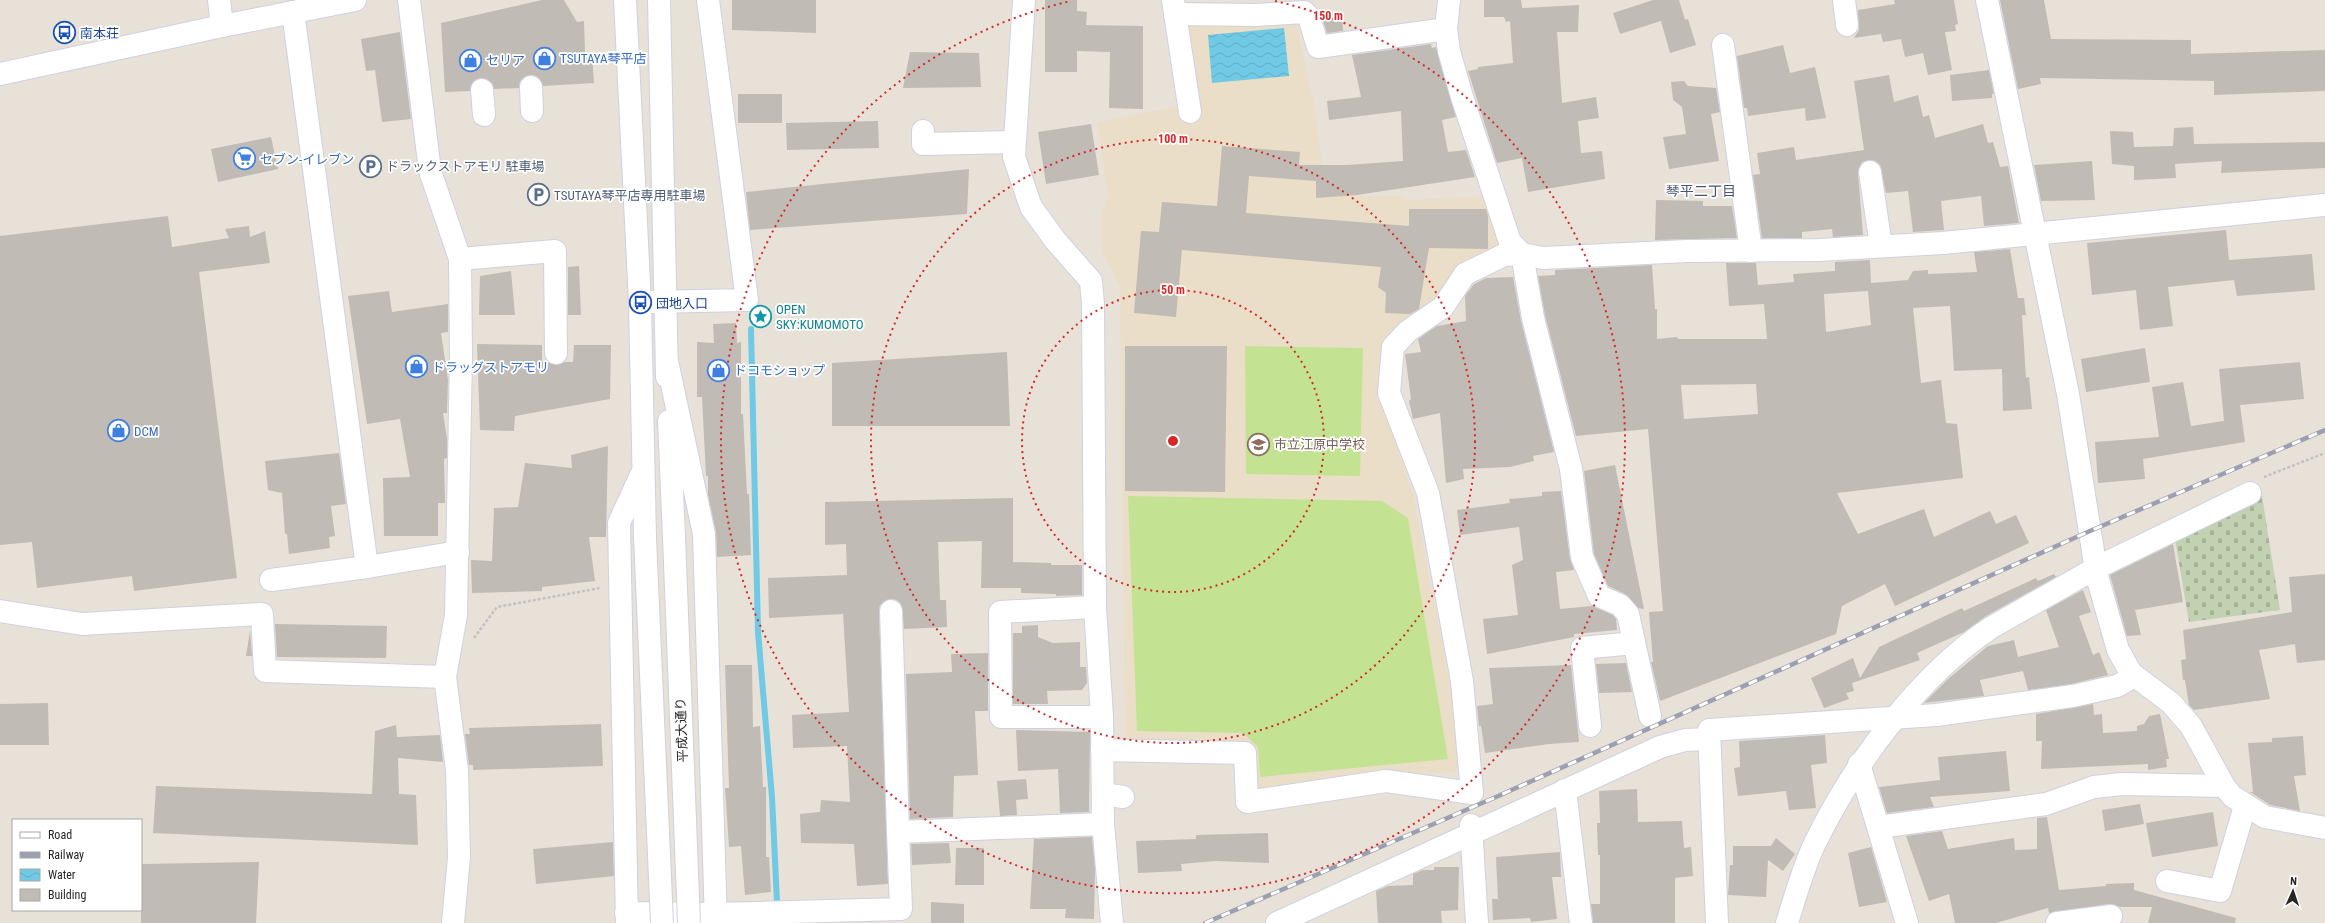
<svg xmlns="http://www.w3.org/2000/svg" width="2325" height="923" viewBox="0 0 2325 923" font-family="'Roboto Condensed','Noto Sans JP',sans-serif">
  <style>
    .education { fill: #eadec8 }
    .cemetery { fill: url(#cemetery-stones) }
    .pitch { fill: #c3e393 }
    .water { fill: url(#water-waves) }
    .lines { fill: none; stroke-linecap: round; stroke-linejoin: round }
    .stream { stroke: #70c9e5; stroke-width: 6 }
    .building { fill: #c1bbb5; fill-rule: evenodd }
    .minor-casing { stroke: #ced1df; stroke-width: 24 }
    .path { stroke: #c2c2c2; stroke-width: 2.5; stroke-dasharray: 3 2; stroke-linecap: butt }
    .minor { stroke: #fff; stroke-width: 22 }
    .rail-casing { stroke: #9c9fb0; stroke-width: 4.5 }
    .rail { stroke: #fff; stroke-width: 3; stroke-dasharray: 9; stroke-linecap: butt }
    .minor-bridge-casing { stroke: #ced1df; stroke-width: 24; stroke-linecap: butt }
    .minor-bridge { stroke: #fff; stroke-width: 22 }
    .ring { fill: none; stroke: #d62828; stroke-width: 2; stroke-dasharray: 2 4 }
    .labels { text-anchor: middle; stroke-width: 3.5; stroke-linejoin: round; paint-order: stroke }
    .transit-label { font-size: 13px; fill: #164399; stroke: #fff; text-anchor: start }
    .shop-label { font-size: 13px; fill: #366cbe; stroke: #fff; text-anchor: start }
    .service-label { font-size: 13px; fill: #4e5e75; stroke: #fff; text-anchor: start }
    .culture-label { font-size: 13px; fill: #0d838f; stroke: #fff; text-anchor: start }
    .education-label { font-size: 13px; fill: #785e54; stroke: #fff; text-anchor: start }
    .street-label { font-size: 13px; fill: #262626; stroke: #fff }
    .neighbourhood-label { font-size: 14px; fill: #4a5373; stroke: #fff }
    .centre { fill: #d62828; stroke: #fff; stroke-width: 2 }
    .ring-label { font-size: 12px; text-anchor: middle; font-weight: bold; fill: #d62828; stroke: #fff; stroke-width: 3.5; stroke-linejoin: round; paint-order: stroke }
  </style>
  <defs>
    <pattern id="cemetery-stones" width="16" height="16" patternUnits="userSpaceOnUse"><rect width="16" height="16" fill="#c1d1b1"/><path d="M2 7V4a2 2 0 0 1 4 0v3zM10 15v-3a2 2 0 0 1 4 0v3z" fill="#a6b398"/></pattern>
    <pattern id="water-waves" width="16" height="10" patternUnits="userSpaceOnUse"><rect width="16" height="10" fill="#70c9e5"/><path d="M0 5q4-4 8 0t8 0" fill="none" stroke="#61acc4"/></pattern>
  </defs>
  <rect width="100%" height="100%" fill="#e8e1d8"/>
  <path class="education" d="M1293 20 1296 24 1315 110 1326 196H1404L1408 200 1489 196 1505 244 1462 263 1434 305 1387 334 1379 394 1413 495 1449 679 1460 766 1455 772 1390 775 1260 793 1253 788 1252 752 1125 740 1120 287 1103 253 1101 217 1108 195 1097 122 1180 106 1184 21Z"/>
  <path class="cemetery" d="M2262 496 2280 610 2189 622 2175 539Z"/>
  <g class="pitch">
    <path d="M1245 346 1363 348 1360 476 1246 474Z"/>
    <path d="M1128 496 1382 501 1408 518 1448 759 1260 777 1258 747 1243 733 1137 731Z"/>
  </g>
  <path class="water" d="M1284 28 1289 76 1212 83 1208 35Z"/>
  <g class="lines">
    <path class="stream" d="M751 329 758 632 772 797 777 902"/>
  </g>
  <g class="building">
    <path d="M542 0H564L577 22 584 21 585 53H592L594 83 543 86 537 76 530 75 520 81 519 88 494 89 492 83 481 78 475 80 470 91 445 92 441 23Z"/>
    <path d="M732 0H816V33L732 30Z"/>
    <path d="M1045 0H1077V11L1087 12 1086 25 1143 26V109L1109 108 1110 52 1077 51V72H1045Z"/>
    <path d="M1484 0H1521L1522 8 1579 5 1578 32H1557L1562 103 1596 97 1599 118 1578 121 1581 153 1602 151 1605 179 1528 192 1522 158 1497 163 1468 71 1478 69V67L1513 63 1510 21 1506 22 1504 17H1484Z"/>
    <path d="M1653 0H1679L1685 20 1688 19 1696 45 1670 53 1661 21 1620 34 1613 13Z"/>
    <path d="M1894 0H1954L1958 24 1955 25 1956 31 1945 32 1952 70 1928 75 1923 53 1905 57 1901 39 1883 42 1881 34 1854 38 1859 30 1858 10 1895 4Z"/>
    <path d="M2000 0H2044L2051 39 2191 40V54L2325 50V91L2214 95V81L2040 78 2041 84 2018 89Z"/>
    <path d="M1342 16 1343 31 1327 33 1322 18Z"/>
    <path d="M400 32 411 119 382 122 375 70 366 71 361 39Z"/>
    <path d="M1431 44 1432 48 1436 47 1456 117 1442 120 1448 152 1466 150 1475 177 1357 195 1316 198V181L1249 176 1246 213 1409 226V209H1486L1488 216V249L1429 248 1419 309 1410 314 1385 313 1386 293 1378 287 1381 267 1182 250 1176 317 1134 313 1141 231 1159 232 1162 202 1217 206 1222 146 1300 152 1299 165H1347L1403 161 1401 111 1329 120 1327 101 1361 97 1352 55Z"/>
    <path d="M1783 45 1790 73 1815 67 1826 118 1806 121 1805 108 1748 116 1747 108H1744L1737 56Z"/>
    <path d="M910 52 979 53 981 87 903 88Z"/>
    <path d="M1989 70 1994 94H1992V98L1952 101 1950 75Z"/>
    <path d="M1889 75 1894 102 1918 95 1923 117 1929 115 1935 138 1983 124 1988 143 1993 142 2000 167 2008 166 2019 223 1984 226 1981 196 1941 201 1944 230 1913 232 1908 191 1886 193 1880 165 1875 161 1869 160 1862 162 1858 173 1863 235 1833 237 1832 229 1802 232V238H1762L1753 175 1760 174 1757 153 1794 147 1796 160 1864 150 1854 81Z"/>
    <path d="M1684 81 1688 86 1716 88 1720 112 1711 114 1719 161 1669 169 1663 137 1686 134 1682 107 1673 100 1671 82Z"/>
    <rect x="738" y="94" width="44" height="29"/>
    <path d="M878 121 879 148 787 150 786 123Z"/>
    <path d="M1091 124 1099 175 1046 184 1038 132Z"/>
    <path d="M2193 127 2194 144 2325 142V168L2221 173 2222 161 2175 164 2176 178 2134 180V166L2112 164 2110 131 2133 132 2134 147 2173 146 2174 128Z"/>
    <path d="M271 137 278 169 218 182 211 149Z"/>
    <path d="M2092 161 2095 200 2041 201 2034 165Z"/>
    <path d="M969 169 967 214 750 230 746 192Z"/>
    <path d="M1656 200 1703 201V206H1732L1737 238 1655 240Z"/>
    <path d="M168 216 172 247 229 238 225 229 249 226 250 237 265 231 270 263 199 272 237 578 134 591 132 576 37 588 32 542 0 545V236Z"/>
    <path d="M2226 230 2229 260 2312 254 2315 290 2237 296 2234 280 2168 287 2173 326 2140 330 2136 290 2092 295 2087 243Z"/>
    <path d="M2010 249 2018 298H2024L2026 315H2022L2026 378 2029 377 2032 409 2003 411 2002 369 1954 371 1950 306 1913 308 1921 383 1941 380 1946 423 1957 424 1963 478 1837 493 1858 534 1924 509 1934 537 1990 511 1996 524 2016 515 2029 543 1895 606 1885 584 1842 606 1836 634 1660 701 1651 662H1653L1649 612 1663 611 1648 429 1576 436 1545 315 1538 276 1555 275V270L1652 265 1655 309H1657V339L1677 337 1678 339H1767L1764 304 1729 306 1726 263H1756L1758 285 1794 282 1793 274 1835 271V262L1870 260 1871 283 1908 280 1913 271 1928 270V274L1977 272 1974 252ZM1868 291 1871 325 1826 332 1824 294ZM1756 384 1758 414 1684 419 1681 385Z"/>
    <path d="M579 266 581 315H568V267Z"/>
    <path d="M511 271 515 315H479L480 276Z"/>
    <path d="M1513 277 1521 321 1554 452 1533 456 1534 461 1510 467 1463 469 1464 479 1446 483 1440 413 1413 419 1409 401 1411 399 1405 354 1421 352 1418 339 1437 326 1466 321 1465 296 1474 284 1486 278Z"/>
    <path d="M389 291 392 312 448 304V332L441 333 448 380 447 413H443L447 439V458L444 459 445 503H438V536H384L383 478 410 477 400 419 367 424 348 296Z"/>
    <path d="M736 323 737 343 741 342V414H743L747 494H749L751 555 717 557 716 532 708 495V476H706L702 397H697V342L714 343 713 324Z"/>
    <path d="M477 344 542 345V361L556 365 565 362H573L574 345H611L610 399 515 416 514 431 480 430Z"/>
    <path d="M1125 346H1227L1225 492 1125 491Z"/>
    <path d="M2145 348 2150 382 2086 392 2081 359Z"/>
    <path d="M1007 352 1010 426H832V363Z"/>
    <path d="M2300 362 2304 399 2240 405 2245 442 2143 459 2145 479 2098 483 2095 442 2159 437 2152 387 2183 382 2191 426 2224 421 2219 369Z"/>
    <path d="M608 446 606 537H589L595 581 542 587V591L472 593 471 560 492 561 494 508 518 507 525 463 572 468 571 455Z"/>
    <path d="M339 453 346 504 331 506 335 536 329 537 330 548 289 554 287 534H285L282 493 268 490 265 461Z"/>
    <path d="M1615 465 1644 609 1638 608 1625 594 1608 586 1594 554 1584 471Z"/>
    <path d="M1561 491 1570 559 1574 570 1556 572 1560 609 1592 606 1613 615 1616 619 1617 630 1574 634V637L1487 654 1483 619 1518 615 1512 565 1523 560 1519 527 1460 535 1457 510 1510 503 1509 499 1542 496V492Z"/>
    <path d="M1013 498V562L1051 563V565H1082V595L1056 596V594L1021 593V588H981L982 541 938 542 940 600H946L947 627 904 629 901 604 897 600 890 599 880 605 879 611 888 884 857 886 854 844 801 843 800 814 820 812 821 800 850 802 847 746 793 748 792 715 849 712 843 614 769 618 768 578 847 575 846 544 825 545V502Z"/>
    <path d="M2173 544 2183 602 2135 610 2141 635 2127 636 2110 575Z"/>
    <path d="M2054 574 2056 577 1986 616 1964 632 1917 653 1920 660 1852 683 1854 691 1846 693 1849 699 1824 708 1811 678 1853 658 1860 678 1879 647 1962 608 1964 611 2036 578 2038 581Z"/>
    <path d="M2325 574V660L2297 663 2295 644 2259 650 2270 699 2194 710 2189 705 2185 680H2183L2181 660 2186 659 2183 630 2292 612 2289 577Z"/>
    <path d="M2083 590 2091 612 2079 616 2093 655 2099 652 2108 675 2071 684 2028 690 2023 671 1980 680 1984 696 1924 703 1948 679 1988 646 2014 640 2018 657 2059 647 2046 610Z"/>
    <path d="M275 624 387 626 386 658 277 657Z"/>
    <path d="M1038 625V637L1053 643 1080 642V667H1086L1087 683 1082 690 1047 691 1048 704H1013V633H1022V626Z"/>
    <path d="M250 631 252 656H246Z"/>
    <path d="M988 653V711H975L978 775 954 776 953 817 910 819 906 674 952 672 951 654Z"/>
    <path d="M1626 663 1632 692 1599 693 1596 664Z"/>
    <path d="M725 665H752L753 727 760 726 763 787H766V857H769L771 892 745 895 741 846 729 847 725 788H729Z"/>
    <path d="M1571 665 1579 742 1549 744 1485 753 1481 726H1479L1477 706 1493 704 1489 668Z"/>
    <path d="M48 703 49 745H0V704Z"/>
    <path d="M2093 704 2094 715 2102 714 2103 733 2137 731V726L2144 724 2149 716 2160 714 2169 759H2166L2167 767 2148 770V764L2041 769 2042 741H2036V714Z"/>
    <path d="M601 724 603 766 473 770V765H469L465 734H470L469 728Z"/>
    <path d="M396 725 397 737 440 735 443 762 398 758 399 794 416 795 418 845 153 833 156 786 372 794 375 731Z"/>
    <path d="M1016 730 1090 732 1089 812 1060 813 1058 769 1018 771Z"/>
    <path d="M1825 735 1827 763 1811 765 1816 808 1789 810 1786 791 1738 796 1734 768 1740 767 1739 741Z"/>
    <path d="M2303 736 2306 775 2294 776 2300 811 2270 805 2250 792H2253L2248 743 2272 742V738Z"/>
    <path d="M2006 751 2010 791 1930 797 1934 807 1887 813 1879 787 1940 780 1938 757Z"/>
    <path d="M1026 779 1028 799 1016 800 1017 815 1000 816 997 781Z"/>
    <path d="M1637 789 1638 822 1682 821 1684 848 1691 847 1693 876 1675 878V923H1593L1591 904H1600V855H1598L1597 823H1600L1599 791Z"/>
    <path d="M2140 804 2144 824 2105 831 2102 810Z"/>
    <path d="M2213 812 2218 846 2152 857 2146 823Z"/>
    <path d="M2047 817 2059 890 2106 886V884L2134 883V890L2236 918 2235 923H2148L2152 907H2120L2110 904 2049 913 2048 908 1996 923H1955L1949 894 1929 901 1906 836 1942 831 1948 849 2014 838 2015 850 2037 849V818Z"/>
    <path d="M1268 833 1269 863 1216 861 1181 864 1182 871 1138 873 1136 841 1196 839V835Z"/>
    <path d="M1092 837 1095 870 1094 919 1065 918 1066 909H1030L1034 839Z"/>
    <path d="M1776 838 1795 854 1783 871 1768 860 1766 897 1728 895 1730 865H1733V846H1771Z"/>
    <path d="M613 842 614 876 536 884 533 849Z"/>
    <path d="M949 843 951 863 912 865 911 844Z"/>
    <path d="M1871 847 1887 902 1859 907 1848 853Z"/>
    <path d="M956 848H984V885H955Z"/>
    <path d="M1560 852 1561 877H1552L1557 919 1531 922 1530 918 1493 920 1492 899H1498L1496 857Z"/>
    <path d="M259 862 256 923H141V864Z"/>
    <path d="M1434 867H1459L1458 910 1441 911 1442 923H1378L1376 891 1388 886 1413 885V874L1423 870H1434Z"/>
    <path d="M931 902 964 904V923H931Z"/>
  </g>
  <g class="lines">
    <defs>
      <g id="minor">
        <path d="M219 0 222 26"/>
        <path d="M409 0 430 171 460 259 461 357 456 615 445 677 457 770 459 857 453 923"/>
        <path d="M625 0 640 303 645 538"/>
        <path d="M659 0 667 377"/>
        <path d="M1024 0 1014 157 1031 207 1055 240 1091 281 1093 304 1095 607 1102 717 1103 824 1112 923"/>
        <path d="M1173 0 1190 112"/>
        <path d="M1449 0 1446 29 1449 51 1462 97 1510 242 1522 254 1533 318 1571 469 1582 557 1599 596 1620 605 1628 614 1650 716"/>
        <path d="M1844 0 1847 25"/>
        <path d="M1987 0 2068 394 2097 576 2118 650 2131 673 2171 703 2191 726 2224 786 2232 796 2265 817 2325 828"/>
        <path d="M293 12 367 567 458 552"/>
        <path d="M1175 14 1256 15 1304 12 1309 17 1318 47 1446 29"/>
        <path d="M1723 45 1751 251"/>
        <path d="M0 74 222 26 355 0"/>
        <path d="M531 87 532 111"/>
        <path d="M482 90 484 115"/>
        <path d="M923 131V144L1014 142"/>
        <path d="M1870 172 1881 246"/>
        <path d="M460 259 555 251 556 353"/>
        <path d="M651 302 747 300 708 0"/>
        <path d="M667 361 704 534 716 923"/>
        <path d="M669 421 674 537"/>
        <path d="M271 580 367 567"/>
        <path d="M1095 607 1000 612 1001 717H1102"/>
        <path d="M0 611 82 624 262 614 265 671 445 677"/>
        <path d="M891 611 898 832"/>
        <path d="M1590 726 1582 648 1634 643"/>
        <path d="M1102 750 1245 753 1247 802 1386 781 1472 793 1462 681 1428 493 1389 393 1393 347 1408 331 1443 307 1465 274 1504 255 1522 254 1543 258 1687 251 1819 250 1943 243 2325 205"/>
        <path d="M1859 764 1907 923"/>
        <path d="M1565 790 1581 923"/>
        <path d="M1103 794 1123 797"/>
        <path d="M1471 825 1477 923"/>
        <path d="M1879 827 2046 804 2094 787 2122 784 2224 786"/>
        <path d="M2167 881 2220 891 2245 806"/>
        <path d="M626 913 716 914 901 909 898 832 1103 824"/>
        <path d="M627 923 619 523 641 475"/>
        <path d="M1277 923 1660 747 1685 740 1709 739"/>
        <path d="M1717 923 1709 730 1936 715 2073 696 2117 686 2126 681 2131 673"/>
        <path d="M1787 923C1795 897 1803 868 1815 843 1853 765 1919 675 1992 627L2096 568 2250 493"/>
        <path d="M2057 923 2111 916"/>
      </g>
    </defs>
    <use href="#minor" class="minor-casing"/>
    <g class="path">
      <path d="M2264 477 2325 453"/>
      <path d="M474 638 497 607 600 588"/>
    </g>
    <use href="#minor" class="minor"/>
    <defs>
      <path id="rail" d="M1205 923 1496 797 2090 531 2325 430"/>
    </defs>
    <use href="#rail" class="rail-casing"/>
    <use href="#rail" class="rail"/>
    <defs>
      <g id="minor-bridge">
        <path d="M674 537 689 923"/>
        <path d="M645 538 662 923"/>
      </g>
    </defs>
    <use href="#minor-bridge" class="minor-bridge-casing"/>
    <use href="#minor-bridge" class="minor-bridge"/>
  </g>
  <g class="ring">
    <circle cx="1173" cy="441" r="151"/>
    <circle cx="1173" cy="441" r="302"/>
    <path d="M1275 1A452 452 0 1 1 1071 1"/>
  </g>
  <defs>
    <symbol id="bus-ring" viewBox="-11 -11 22 22"><circle r="9.5" fill="#fff" stroke="#1a4fb4" stroke-width="1.5"/><path d="M-5-6H5V4H4V6H2V4H-2V6H-4V4H-5ZM-3.5-4V0h7V-4ZM-3.5 1.2v1.5H-2V1.2ZM2 1.2v1.5H3.5V1.2Z" fill="#1a4fb4"/></symbol>
    <symbol id="shop-ring" viewBox="-11 -11 22 22"><circle r="9.5" fill="#fff" stroke="#3f7fe0" stroke-width="1.5"/><path d="M-5-2.5h2.3a2.7 3.5 0 0 1 5.4 0H5L5.5 6h-11ZM-1.5-2.5h3a1.5 2.3 0 0 0-3 0Z" fill="#3f7fe0"/></symbol>
    <symbol id="supermarket-ring" viewBox="-11 -11 22 22"><circle r="9.5" fill="#fff" stroke="#3f7fe0" stroke-width="1.5"/><path d="M-6-5.5h2.5l.6 2H6L4.5 2H-2.5L-4.4-4H-6ZM-1.5 3.2a1.3 1.3 0 1 0 .1 0ZM3 3.2a1.3 1.3 0 1 0 .1 0Z" fill="#3f7fe0"/></symbol>
    <symbol id="parking-ring" viewBox="-11 -11 22 22"><circle r="9.5" fill="#fff" stroke="#5c6f8a" stroke-width="1.5"/><path d="M-3.5-5.5H1a3.5 3.5 0 0 1 0 7H-1V5.5H-3.5ZM-1-3.4V-.6H.8a1.4 1.4 0 0 0 0-2.8Z" fill="#5c6f8a"/></symbol>
    <symbol id="sight-ring" viewBox="-11 -11 22 22"><circle r="9.5" fill="#fff" stroke="#0f9aa8" stroke-width="1.5"/><path d="M0-6L1.8-2.2L6-1.7L2.9 1.2L3.7 5.4L0 3.3L-3.7 5.4L-2.9 1.2L-6-1.7L-1.8-2.2Z" fill="#0f9aa8"/></symbol>
    <symbol id="school-ring" viewBox="-11 -11 22 22"><circle r="9.5" fill="#fff" stroke="#8d6e63" stroke-width="1.5"/><path d="M0-5L7-2L0 1L-7-2ZM-4 1L0 2.5L4 1V4Q0 6-4 4Z" fill="#8d6e63"/></symbol>
  </defs>
  <g fill-rule="evenodd">
    <use href="#bus-ring" x="52" y="20" width="25" height="25"/>
    <use href="#shop-ring" x="532" y="46" width="25" height="25"/>
    <use href="#shop-ring" x="458" y="48" width="25" height="25"/>
    <use href="#supermarket-ring" x="232" y="146" width="25" height="25"/>
    <use href="#parking-ring" x="358" y="154" width="25" height="25"/>
    <use href="#parking-ring" x="526" y="182" width="25" height="25"/>
    <use href="#bus-ring" x="628" y="290" width="25" height="25"/>
    <use href="#sight-ring" x="748" y="304" width="25" height="25"/>
    <use href="#shop-ring" x="404" y="354" width="25" height="25"/>
    <use href="#shop-ring" x="706" y="358" width="25" height="25"/>
    <use href="#shop-ring" x="106" y="418" width="25" height="25"/>
    <use href="#school-ring" x="1246" y="432" width="25" height="25"/>
  </g>
  <g class="labels">
    <g class="transit-label">
      <text x="80" y="38">南本荘</text>
      <text x="656" y="308">団地入口</text>
    </g>
    <g class="shop-label">
      <text x="560" y="63">TSUTAYA琴平店</text>
      <text x="486" y="65">セリア</text>
      <text x="260" y="164">セブン-イレブン</text>
      <text x="432" y="372">ドラッグストアモリ</text>
      <text x="734" y="375">ドコモショップ</text>
      <text x="134" y="436">DCM</text>
    </g>
    <g class="service-label">
      <text x="386" y="171">ドラックストアモリ 駐車場</text>
      <text x="554" y="200">TSUTAYA琴平店専用駐車場</text>
    </g>
    <g class="culture-label">
      <text x="776" y="314">OPEN<tspan x="776" dy="15">SKY:KUMOMOTO</tspan></text>
    </g>
    <g class="education-label">
      <text x="1274" y="449">市立江原中学校</text>
    </g>
    <g class="street-label">
      <text transform="translate(681 730) rotate(-92)" y="5">平成大通り</text>
    </g>
    <g class="neighbourhood-label">
      <text x="1701" y="196">琴平二丁目</text>
    </g>
  </g>
  <circle cx="1173" cy="441" r="6" class="centre"/>
  <g class="ring-label">
    <text x="1328" y="20">150 m</text>
    <text x="1173" y="143">100 m</text>
    <text x="1173" y="294">50 m</text>
  </g>
  <rect x="12" y="819" width="130" height="92" fill="#ffffff" stroke="#a8a8a8"/>
  <rect x="20" y="832" width="20" height="6" fill="#ffffff" stroke="#a8a8a8"/>
  <text x="48" y="839" font-size="12" fill="#262626">Road</text>
  <rect x="20" y="852" width="20" height="6" fill="#9c9fb0" stroke="#a8a8a8"/>
  <text x="48" y="859" font-size="12" fill="#262626">Railway</text>
  <rect x="20" y="869" width="20" height="12" fill="url(#water-waves)" stroke="#a8a8a8"/>
  <text x="48" y="879" font-size="12" fill="#262626">Water</text>
  <rect x="20" y="889" width="20" height="12" fill="#c1bbb5" stroke="#a8a8a8"/>
  <text x="48" y="899" font-size="12" fill="#262626">Building</text>
  <g transform="translate(2293 891) rotate(3)" stroke="#ffffff" stroke-width="3" paint-order="stroke">
  <path d="M0-3L7 15L0 10L-7 15Z" fill="#262626"/>
  <text y="-6" font-size="11" font-weight="bold" text-anchor="middle" fill="#262626">N</text>
  </g>
</svg>
